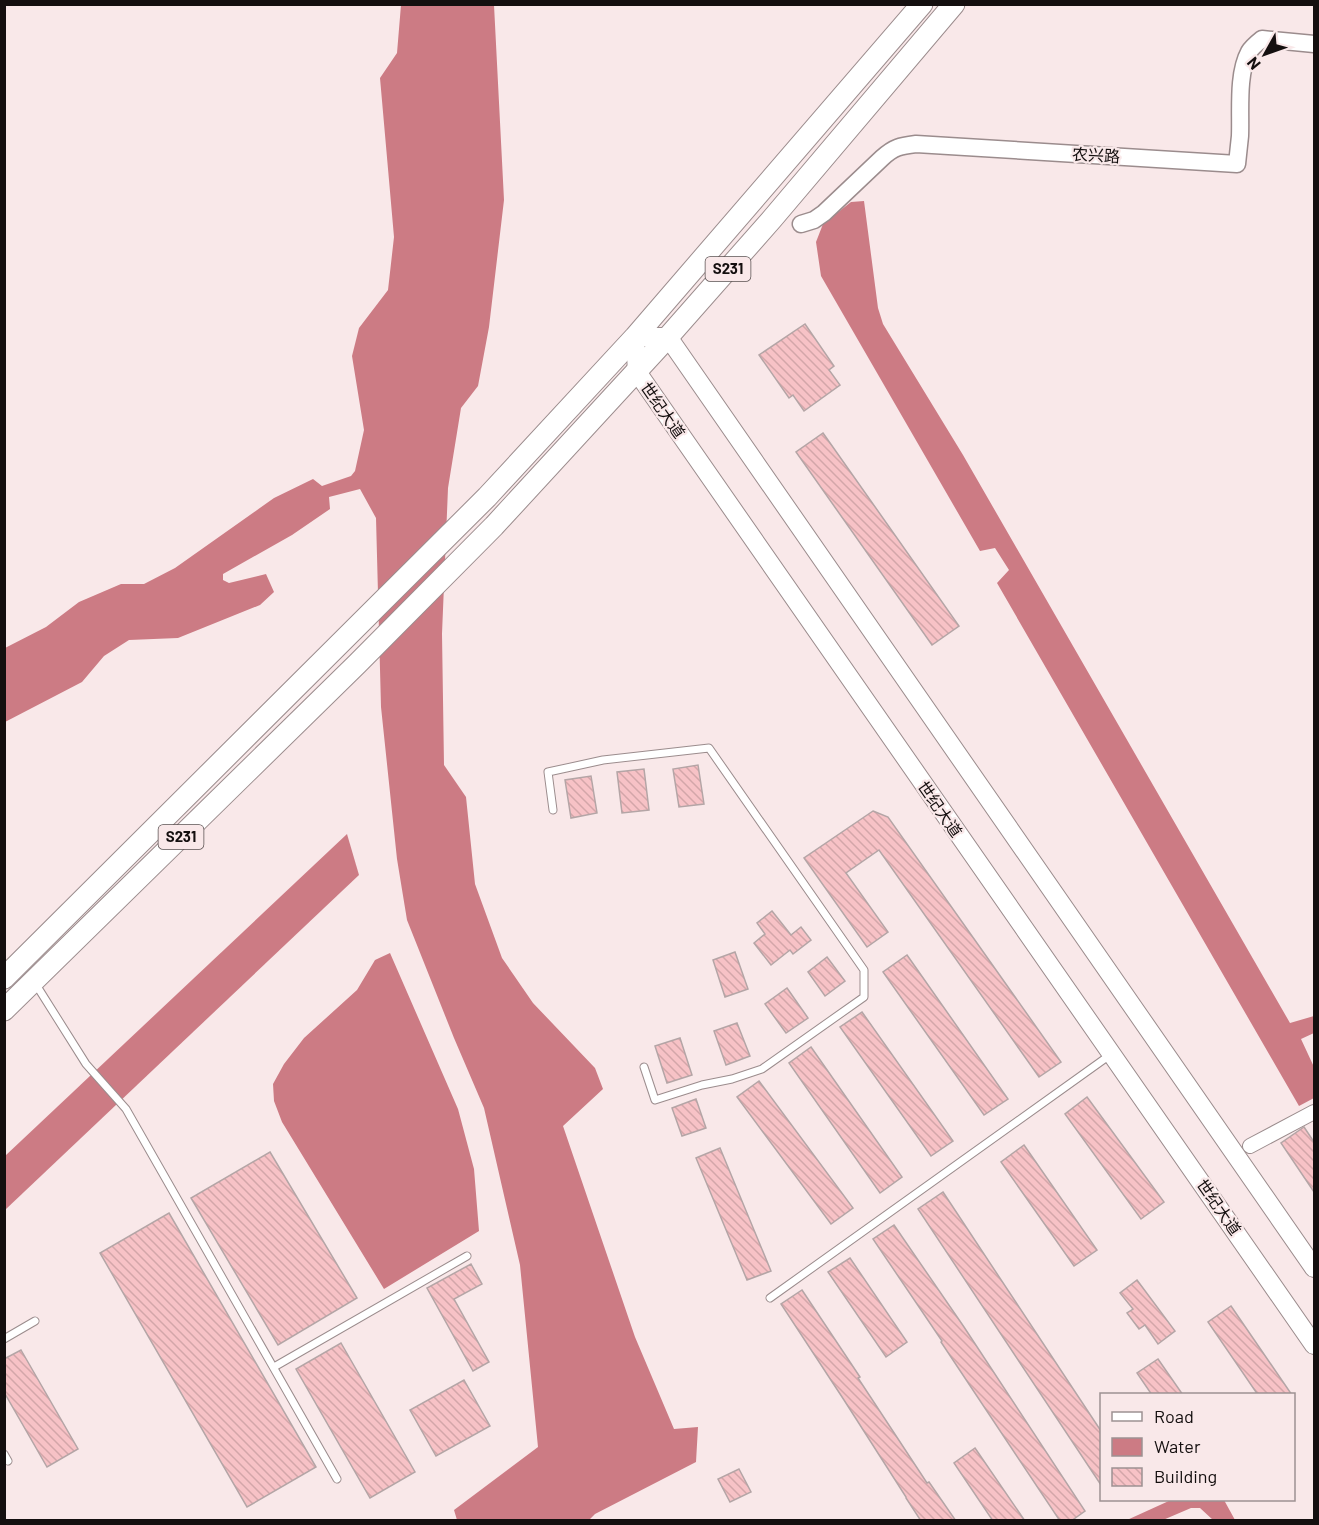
<svg xmlns="http://www.w3.org/2000/svg" width="1319" height="1525" viewBox="0 0 1319 1525" font-family="Barlow,'Noto Sans SC',sans-serif">
  <style>
    .water { fill: #cc7b84 }
    .building { fill: url(#building-back-hatch); stroke: #b4a5a6; stroke-width: 1.5 }
    .lines { fill: none; stroke-linecap: round; stroke-linejoin: round }
    .service-casing { stroke: #9b8c8d; stroke-width: 9 }
    .minor-casing { stroke: #9b8c8d; stroke-width: 16 }
    .tertiary-casing { stroke: #9b8c8d; stroke-width: 19 }
    .secondary-casing { stroke: #9b8c8d; stroke-width: 20 }
    .primary-casing { stroke: #9b8c8d; stroke-width: 23 }
    .service { stroke: #fff; stroke-width: 7 }
    .minor { stroke: #fff; stroke-width: 14 }
    .tertiary { stroke: #fff; stroke-width: 16 }
    .secondary { stroke: #fff; stroke-width: 18 }
    .primary { stroke: #fff; stroke-width: 21 }
    .labels { text-anchor: middle; stroke-width: 4.5; stroke-linejoin: round; paint-order: stroke }
    .shield { fill: #f9e8e9; stroke: #595050; stroke-width: 1.5 }
    .shield-label { font-size: 15px; font-weight: bold; fill: #140f0f }
    .street-label { font-size: 16px; fill: #140f0f; stroke: #f9e8e9 }
  </style>
  <defs>
    <pattern id="building-back-hatch" width="6" height="6" patternUnits="userSpaceOnUse" patternTransform="scale(1.5)"><rect width="6" height="6" fill="#f7c2c6"/><path d="M-1 5l2 2M0 0l6 6M5-1l2 2" fill="none" stroke="#d3a6a9"/></pattern>
  </defs>
  <rect width="100%" height="100%" fill="#f9e8e9"/>
  <g class="water">
    <path d="M401 5H494L504 200 489 327 478 386 461 408 448 488 442 634 444 765 466 797 475 884 502 958 533 1003 595 1068 603 1089 563 1126 635 1337 674 1429 698 1427 696 1462 595 1514 589 1520H457L454 1510 538 1447 520 1265 484 1108 454 1038 407 920 397 859 381 707 376 518 360 489 329 497 330 509 292 535 223 574V580L229 583 266 574 274 592 260 605 178 638 129 640 104 656 82 682 5 722V648L46 627 79 602 121 584H144L175 568 274 498 313 479 322 486 351 476 355 471 364 430 352 356 359 328 388 290 394 237 380 78 397 53Z"/>
    <path d="M864 201 878 308 883 324 963 455 1290 1023 1314 1016V1033L1301 1039 1314 1067V1098L1299 1106 997 583 1009 570 995 548 980 551 821 276 816 242 823 224 851 202Z"/>
    <path d="M347 834 359 875 5 1210V1156Z"/>
    <path d="M390 953 458 1109 474 1169 479 1231 384 1289 282 1122 274 1101 273 1084 284 1064 304 1038 357 990 375 960Z"/>
    <path d="M1171 1500H1224L1235 1520H1213L1200 1508H1191L1163 1520H1127Z"/>
  </g>
  <g class="building">
    <path d="M805 324 834 366 829 370 840 385 804 411 793 395 789 398 759 355Z"/>
    <path d="M823 433 959 626 932 645 796 452Z"/>
    <path d="M698 765 704 804 679 807 673 769Z"/>
    <path d="M644 769 649 810 622 813 617 772Z"/>
    <path d="M591 776 597 813 571 818 565 780Z"/>
    <path d="M873 811 888 817 1061 1062 1039 1077 879 850 846 873 888 932 867 947 804 858Z"/>
    <path d="M772 911 791 935 801 927 811 940 793 954 790 950 771 965 754 943 765 934 757 923Z"/>
    <path d="M735 952 748 989 725 997 713 960Z"/>
    <path d="M907 955 1008 1099 984 1115 883 972Z"/>
    <path d="M827 957 845 981 825 996 808 972Z"/>
    <path d="M787 988 808 1018 786 1033 765 1004Z"/>
    <path d="M862 1012 953 1141 931 1156 840 1027Z"/>
    <path d="M737 1023 750 1056 726 1065 714 1031Z"/>
    <path d="M680 1038 692 1075 667 1083 655 1046Z"/>
    <path d="M811 1047 902 1177 880 1193 789 1063Z"/>
    <path d="M759 1081 853 1208 831 1224 737 1097Z"/>
    <path d="M1087 1097 1164 1202 1141 1219 1065 1114Z"/>
    <path d="M696 1099 706 1128 682 1136 672 1108Z"/>
    <path d="M1304 1127 1314 1142V1192L1281 1143Z"/>
    <path d="M1024 1145 1097 1250 1074 1266 1001 1162Z"/>
    <path d="M720 1148 771 1271 747 1280 696 1158Z"/>
    <path d="M270 1152 357 1298 278 1345 191 1198Z"/>
    <path d="M943 1192 1101 1431V1485L918 1209Z"/>
    <path d="M169 1213 316 1467 247 1507 100 1253Z"/>
    <path d="M894 1225 964 1327 1085 1511 1071 1521H1060L941 1342 942 1341 873 1239Z"/>
    <path d="M850 1258 907 1342 886 1357 828 1272Z"/>
    <path d="M471 1264 482 1284 454 1299 489 1362 473 1371 427 1288Z"/>
    <path d="M1137 1280 1175 1331 1158 1344 1145 1325 1139 1329 1127 1313 1133 1309 1120 1293Z"/>
    <path d="M802 1290 860 1377 858 1378 927 1483 929 1482 956 1521H921L906 1498V1497L844 1400 781 1304Z"/>
    <path d="M1231 1306 1292 1395H1258L1208 1322Z"/>
    <path d="M341 1343 415 1472 370 1498 296 1369Z"/>
    <path d="M21 1350 78 1449 47 1467 4 1392V1359Z"/>
    <path d="M1158 1359 1183 1395H1152L1137 1373Z"/>
    <path d="M464 1380 490 1426 436 1456 410 1410Z"/>
    <path d="M975 1448 1025 1521H993L954 1463Z"/>
    <path d="M739 1469 751 1492 730 1502 718 1479Z"/>
  </g>
  <g class="lines">
    <defs>
      <g id="service">
        <path d="M553 810 548 772 603 760 709 748 864 970V997L762 1069 732 1079 702 1085 655 1100 644 1067"/>
        <path d="M35 983 86 1064 126 1109 337 1479"/>
        <path d="M770 1298 1110 1055"/>
        <path d="M4 1339 35 1321"/>
        <path d="M274 1367 467 1256"/>
        <path d="M4 1454 8 1461"/>
      </g>
      <path id="minor" d="M1250 1146 1314 1112"/>
      <path id="tertiary" d="M801 224 814 220 824 213 882 158C894 147 900 146 916 144L1237 164C1238 154 1239 145 1240 136 1241 112 1237 74 1249 52 1252 47 1257 43 1262 39L1314 44"/>
      <path id="secondary" d="M1314 1268 668 337H635L637 372 1314 1345"/>
      <g id="primary">
        <path d="M4 978 487 497 635 337 922 4"/>
        <path d="M4 1010 357 664 494 526 668 337 772 219 954 4"/>
      </g>
    </defs>
    <use href="#service" class="service-casing"/>
    <use href="#minor" class="minor-casing"/>
    <use href="#tertiary" class="tertiary-casing"/>
    <use href="#secondary" class="secondary-casing"/>
    <use href="#primary" class="primary-casing"/>
    <use href="#service" class="service"/>
    <use href="#minor" class="minor"/>
    <use href="#tertiary" class="tertiary"/>
    <use href="#secondary" class="secondary"/>
    <use href="#primary" class="primary"/>
  </g>
  <g class="labels">
    <g class="shield">
      <rect x="705.5" y="257" width="45" height="24" rx="4.5"/>
      <rect x="158.5" y="825" width="45" height="24" rx="4.5"/>
    </g>
    <g class="shield-label">
      <text x="728" y="274">S231</text>
      <text x="181" y="842">S231</text>
    </g>
    <g class="street-label">
      <text transform="translate(1096 155) rotate(3)" y="6">农兴路</text>
      <text transform="translate(663 410) rotate(55)" y="6">世纪大道</text>
      <text transform="translate(940 809) rotate(55)" y="6">世纪大道</text>
      <text transform="translate(1219 1207) rotate(55)" y="6">世纪大道</text>
    </g>
  </g>
  <rect width="1319" height="1525" fill="none" stroke="#140f0f" stroke-width="12"/>
  <rect x="1100" y="1393" width="195" height="108" fill="#f9e8e9" stroke="#9d9192" stroke-width="1.5"/>
  <rect x="1112" y="1412" width="30" height="9" fill="#ffffff" stroke="#9d9192" stroke-width="1.5"/>
  <text x="1154" y="1423" font-size="18" fill="#140f0f">Road</text>
  <rect x="1112" y="1438" width="30" height="18" fill="#cc7b84" stroke="#9d9192" stroke-width="1.5"/>
  <text x="1154" y="1453" font-size="18" fill="#140f0f">Water</text>
  <rect x="1112" y="1468" width="30" height="18" fill="url(#building-back-hatch)" stroke="#9d9192" stroke-width="1.5"/>
  <text x="1154" y="1483" font-size="18" fill="#140f0f">Building</text>
  <g transform="translate(1265 54) rotate(230)" stroke="#f9e8e9" stroke-width="4.5" paint-order="stroke">
  <path d="M0-4.5L10 22L0 15L-10 22Z" fill="#140f0f"/>
  <text y="-9" font-size="16" font-weight="bold" text-anchor="middle" fill="#140f0f">N</text>
  </g>
</svg>
